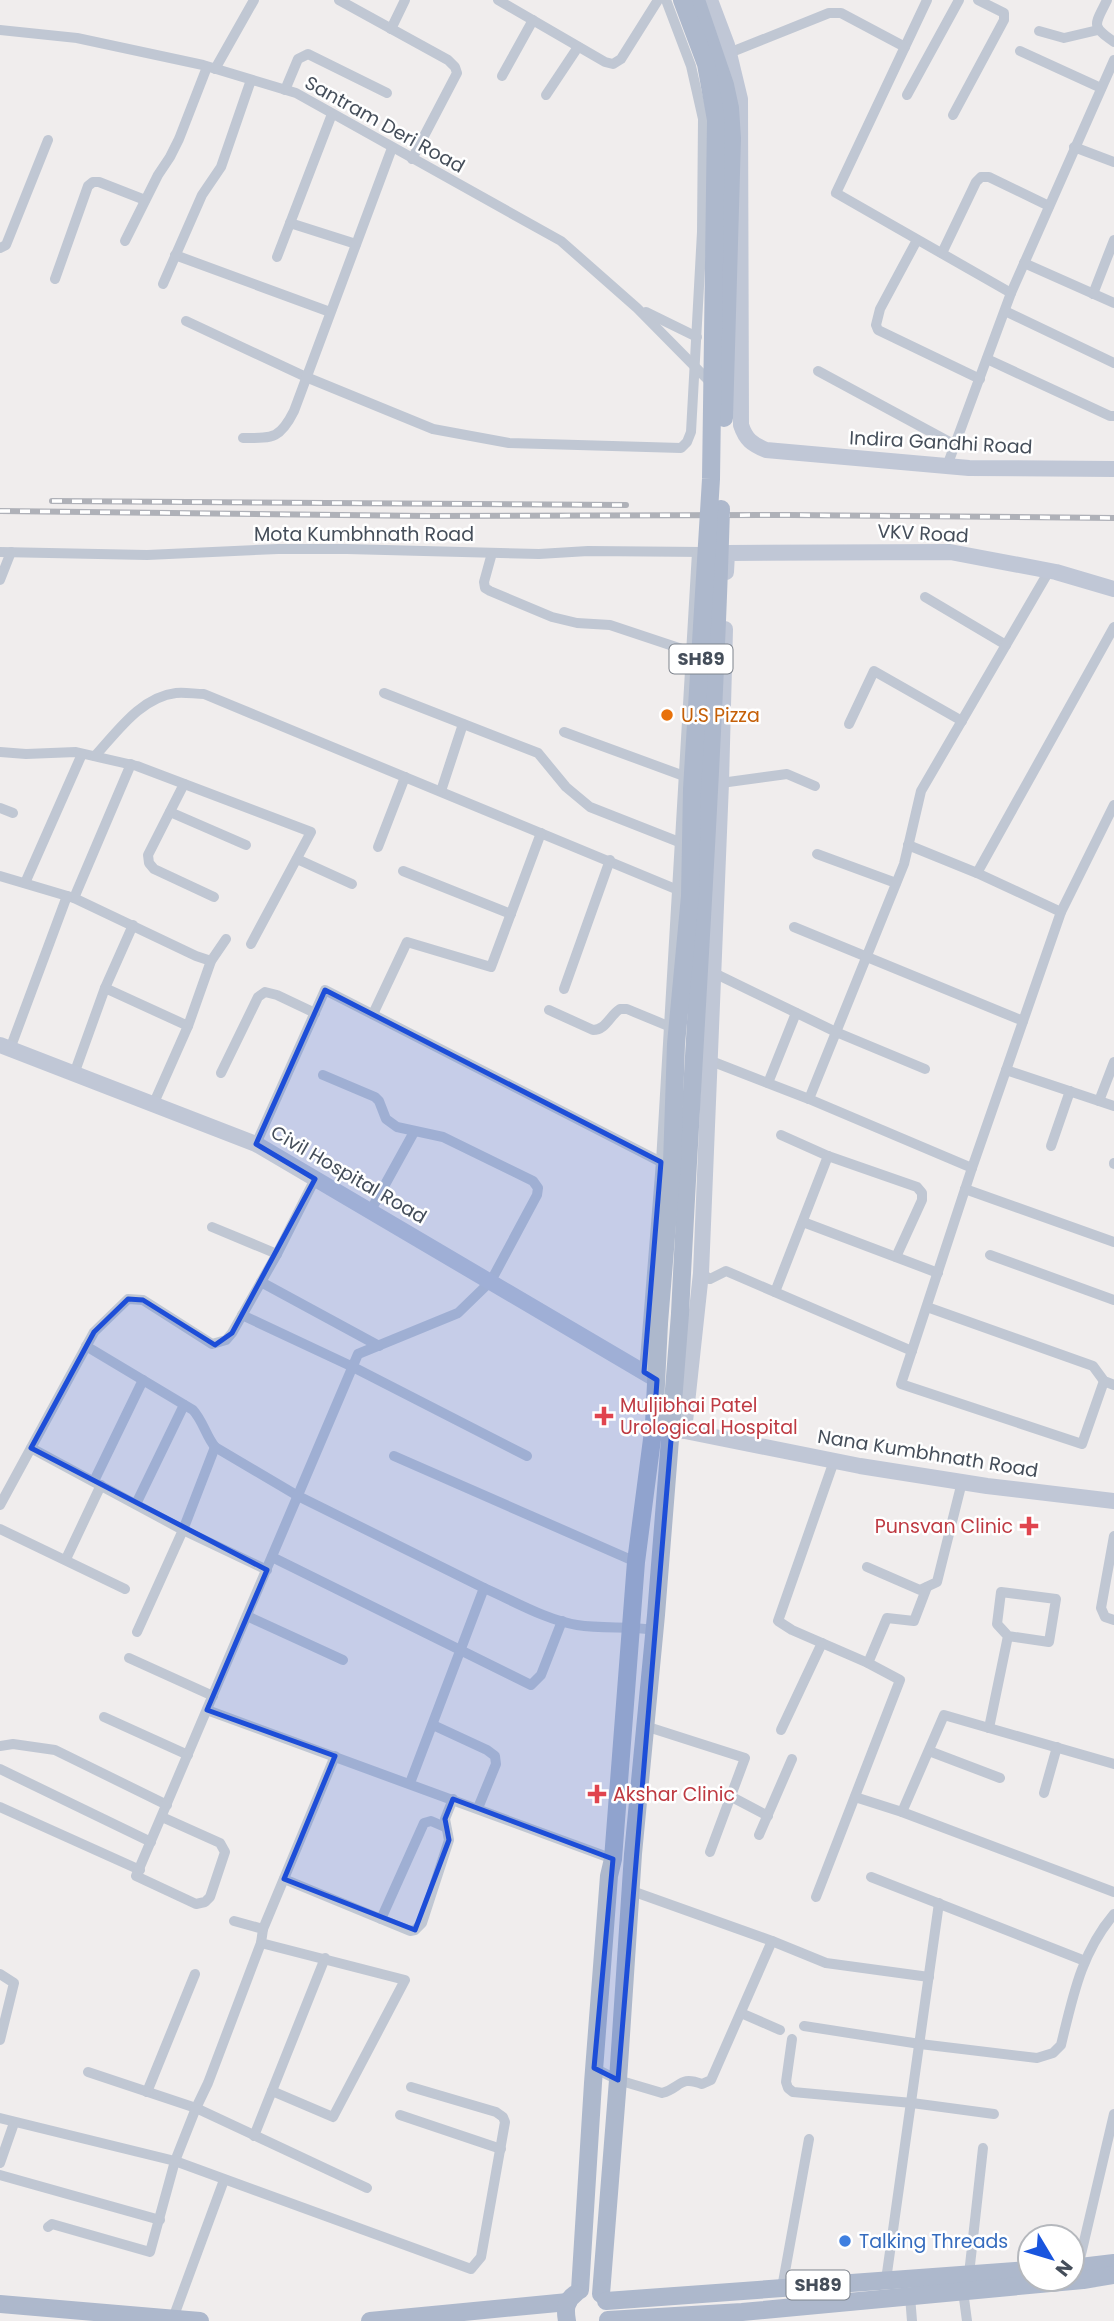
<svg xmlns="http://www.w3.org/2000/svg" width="1114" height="2321" viewBox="0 0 1114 2321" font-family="Poppins,sans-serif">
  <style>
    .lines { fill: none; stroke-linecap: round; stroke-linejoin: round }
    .street { stroke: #c0c7d3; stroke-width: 10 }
    .secondary { stroke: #c0c7d6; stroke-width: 16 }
    .primary { stroke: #adb8cc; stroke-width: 18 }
    .rail-casing { stroke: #afb1b8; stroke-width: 6 }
    .rail { stroke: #fff; stroke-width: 3.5; stroke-dasharray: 10; stroke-linecap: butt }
    .primary-bridge { stroke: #adb8cc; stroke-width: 18 }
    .marked { fill: #1d4ed8; fill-opacity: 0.2; stroke: #1d4ed8; stroke-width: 5; stroke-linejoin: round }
    .food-dot { fill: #e8710a; stroke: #fff; stroke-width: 2.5 }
    .health-dot { fill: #e0444e; stroke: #fff; stroke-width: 2.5 }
    .shop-dot { fill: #3f7fe0; stroke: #fff; stroke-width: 2.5 }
    .labels { text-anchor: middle; stroke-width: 5; stroke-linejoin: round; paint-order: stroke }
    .shield { fill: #fff; stroke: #7d838c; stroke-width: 2 }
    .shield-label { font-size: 18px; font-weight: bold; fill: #454e5a }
    .street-label { font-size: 19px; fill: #454e5a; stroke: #fff }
    .food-label { font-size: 19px; fill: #c56008; stroke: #fff; text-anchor: start }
    .health-label { font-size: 19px; fill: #be3a42; stroke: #fff; text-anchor: start }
    .shop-label { font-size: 19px; fill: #366cbe; stroke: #fff; text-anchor: start }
  </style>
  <rect width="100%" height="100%" fill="#f0eded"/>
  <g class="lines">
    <g class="street">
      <path d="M339 0 448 60 455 67 457 73 412 159"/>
      <path d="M498 0 605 62 613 64 621 59 658 0"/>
      <path d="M927 0 836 193 1011 293"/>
      <path d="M1107 0C1095 25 1090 25 1114 42"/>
      <path d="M391 29 405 0"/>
      <path d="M0 30 77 38 203 65 296 93 561 241 637 308 713 385"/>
      <path d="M1039 31 1064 38 1098 30"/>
      <path d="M1020 51 1101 88"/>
      <path d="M729 53 829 13H841L905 47"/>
      <path d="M215 69 254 0"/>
      <path d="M502 76 533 20"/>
      <path d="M285 90 298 59 308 54 387 93"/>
      <path d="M546 95 578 47"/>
      <path d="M907 95 959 0"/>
      <path d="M953 115 1004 20V13L978 0"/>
      <path d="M1074 147 1114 162"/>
      <path d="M290 223 356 244"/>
      <path d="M917 240 880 309 876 325 878 330 980 379"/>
      <path d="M125 241 158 175 170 157 179 139 207 67"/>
      <path d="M0 248 6 245 48 140"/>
      <path d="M942 253 976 182 981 177H989L1049 206"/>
      <path d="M175 255 330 312"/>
      <path d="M277 257 332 114"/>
      <path d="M1024 263 1114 303"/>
      <path d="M55 279 88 186 93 182H99L145 200"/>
      <path d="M163 284 202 195 221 167 251 80"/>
      <path d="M1093 294 1114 240"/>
      <path d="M1005 311 1114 363"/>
      <path d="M646 312 697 337"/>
      <path d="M186 321 306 377 433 429 509 443 681 448 687 442 691 432 702 232 703 119 691 66 666 0"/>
      <path d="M987 359 1110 416H1114"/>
      <path d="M818 371 955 445"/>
      <path d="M243 438C273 438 280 439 294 411L392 148"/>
      <path d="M947 466 1011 293 1114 60"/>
      <path d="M0 552 147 555 278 549H347L539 554 588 551 704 552"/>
      <path d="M492 553 484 582 485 588 490 591 552 617 577 623 610 625 691 652"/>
      <path d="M0 580 11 552"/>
      <path d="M925 597 1006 645"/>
      <path d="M384 693 538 753 566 787 590 807 679 842"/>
      <path d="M849 724 874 671 962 721"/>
      <path d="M564 732 684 776"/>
      <path d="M0 752 26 754 76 752 137 766 311 832 251 944"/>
      <path d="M95 756C117 732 141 697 176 693 185 692 195 694 204 694L678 890"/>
      <path d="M721 783 787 774 815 786"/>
      <path d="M184 784 148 855 149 863 154 869 214 897"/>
      <path d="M441 791 463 724"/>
      <path d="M0 808 13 813"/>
      <path d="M170 812 246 845"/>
      <path d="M908 845 977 873 1061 912"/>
      <path d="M378 847 405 777"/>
      <path d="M817 854 896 883"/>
      <path d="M297 859 352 884"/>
      <path d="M403 871 511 914"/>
      <path d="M977 873 1114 627"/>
      <path d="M0 876 74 898 196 956 211 961"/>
      <path d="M25 883 82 754"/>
      <path d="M74 898 131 764"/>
      <path d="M794 927 1023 1021"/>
      <path d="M714 973 836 1032 925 1069"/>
      <path d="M105 988 188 1026"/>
      <path d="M564 989 610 860"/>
      <path d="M549 1010 593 1030C606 1030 610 1015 620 1009H627L668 1026"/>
      <path d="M373 1014 407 942 491 967 541 833"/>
      <path d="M10 1049 67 896"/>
      <path d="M711 1061 809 1099 972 1168"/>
      <path d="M1006 1070 1114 1106"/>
      <path d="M221 1073 258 997 265 992 277 995 315 1013"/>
      <path d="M74 1074 105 988 133 925"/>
      <path d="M768 1083 796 1013"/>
      <path d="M809 1099 904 864 921 791 1049 571"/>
      <path d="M1099 1101 1114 1062"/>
      <path d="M153 1105 188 1026 211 961 226 939"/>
      <path d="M781 1135 828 1156 917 1187 922 1193V1200L896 1257"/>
      <path d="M256 1144 325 990 661 1162"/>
      <path d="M1051 1146 1070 1091"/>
      <path d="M1114 1164V1163"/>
      <path d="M965 1189 1114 1242"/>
      <path d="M371 1210 414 1132"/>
      <path d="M803 1222 938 1273"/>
      <path d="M212 1227 277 1254"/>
      <path d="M990 1255 1114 1300"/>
      <path d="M701 1273 710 1279 726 1271 912 1351"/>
      <path d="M261 1282 379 1346"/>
      <path d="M775 1292 828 1156"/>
      <path d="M927 1307 1093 1366 1104 1381 1114 1385"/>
      <path d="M242 1315 353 1367 527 1456"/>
      <path d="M86 1346 193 1410C203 1421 206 1436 215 1447L298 1496 484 1588 410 1783"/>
      <path d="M644 1372 661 1162 697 552"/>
      <path d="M1104 1381 1082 1444 901 1384 972 1168 1061 912 1114 805"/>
      <path d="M31 1448 183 1530 267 1570"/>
      <path d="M394 1456 636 1562"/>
      <path d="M94 1481 143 1380"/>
      <path d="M136 1504 184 1405"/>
      <path d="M0 1505 94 1332 128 1299 143 1300 212 1344 226 1340 232 1333 277 1254 315 1179"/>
      <path d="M0 1529 125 1589"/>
      <path d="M1114 1536 1101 1608 1105 1617 1114 1620"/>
      <path d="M272 1557 531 1685 541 1675 562 1621"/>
      <path d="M66 1559 101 1485"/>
      <path d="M867 1567 920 1590 937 1582 962 1482"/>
      <path d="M484 1588C514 1601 546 1620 577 1625 603 1629 629 1626 655 1630"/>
      <path d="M247 1616 343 1660"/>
      <path d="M137 1632 183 1530 215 1447"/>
      <path d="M129 1658 213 1696"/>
      <path d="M868 1663 887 1618 914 1621 927 1587"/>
      <path d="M207 1710 613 1859"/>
      <path d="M104 1717 188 1755"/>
      <path d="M433 1725 487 1750 495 1756 496 1764 478 1808"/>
      <path d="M645 1726 745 1758 710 1852"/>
      <path d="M989 1728 1008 1636 997 1624 1001 1592 1056 1599 1049 1642 1008 1636"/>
      <path d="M781 1730 822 1643"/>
      <path d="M0 1746 13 1744 55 1750 167 1805"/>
      <path d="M929 1751 1000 1778"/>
      <path d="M1114 1764 944 1715 902 1812 1114 1892"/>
      <path d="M0 1769 151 1842"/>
      <path d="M1044 1793 1057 1747"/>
      <path d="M730 1796 768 1816"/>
      <path d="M855 1797 902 1812"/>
      <path d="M0 1807 140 1870"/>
      <path d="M162 1817 220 1843 225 1852 210 1897 205 1902 196 1904 136 1876 358 1354 458 1313 491 1281 537 1195 538 1188 533 1181 443 1137 397 1127 386 1119 379 1101 375 1097 323 1075"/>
      <path d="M759 1835 792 1759"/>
      <path d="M871 1877 1085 1961"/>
      <path d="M284 1879 410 1931 415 1930 422 1923 449 1840 445 1819 453 1799"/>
      <path d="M632 1891 772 1941 826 1963 929 1977"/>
      <path d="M816 1897 900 1680 868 1663 792 1630 778 1621 834 1461"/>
      <path d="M381 1919 424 1823 431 1821 445 1827"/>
      <path d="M234 1921 263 1929 261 1943 405 1980 333 2117 272 2091"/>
      <path d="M263 1929 335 1756"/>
      <path d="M0 1974 14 1983 0 2040"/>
      <path d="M741 2013 780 2030"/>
      <path d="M804 2026 920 2044 1037 2058 1053 2053 1061 2045C1073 1996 1081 1953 1114 1914"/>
      <path d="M792 2039 786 2082 788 2088 793 2092 912 2103 994 2114"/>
      <path d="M594 2068 618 2080 662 2093C681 2088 679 2075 702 2084L711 2080 772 1941"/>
      <path d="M88 2072 196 2108 367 2188"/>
      <path d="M147 2092 195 1974"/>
      <path d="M400 2115 501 2149"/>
      <path d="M0 2118 175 2161 471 2269 481 2257 505 2122 503 2117 496 2112 411 2087"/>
      <path d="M254 2136 325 1958"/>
      <path d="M0 2163 14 2123"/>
      <path d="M0 2175 160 2220"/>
      <path d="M48 2227 52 2224 150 2252 175 2161 196 2108 208 2083 261 1943"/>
      <path d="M1078 2267 1114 2114"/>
      <path d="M969 2274 983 2148"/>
      <path d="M886 2280 939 1903"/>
      <path d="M782 2288 809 2139"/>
      <path d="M963 2291 967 2321"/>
      <path d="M910 2296 912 2321"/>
      <path d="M172 2321 224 2180"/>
    </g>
    <g class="secondary">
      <path d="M710 0 727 45 740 99 741 425C746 440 752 444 766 450L969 468 1114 469"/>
      <path d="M726 572 727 553 950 552 1056 572 1114 589"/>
      <path d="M0 1045 256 1144 657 1380"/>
      <path d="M675 1429 860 1466 987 1486 1114 1501"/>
      <path d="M684 1431 701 1273 721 783 725 629"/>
    </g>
    <g class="primary">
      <path d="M1072 2268 1114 2263"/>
      <path d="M580 2290 593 2083 609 1876 613 1859 636 1562 654 1424 659 1323"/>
      <path d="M601 2294 618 2080 633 1854 656 1615 680 1314"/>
      <path d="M606 2301 1030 2270"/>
      <path d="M0 2304 200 2321"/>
      <path d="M608 2320 742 2312 1083 2280 1114 2275"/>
      <path d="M370 2321 568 2302"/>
      <path d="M567 2321C565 2310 565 2301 575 2294"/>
    </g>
    <defs>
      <g id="rail">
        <path d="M52 501 626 505"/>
        <path d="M0 511 428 516 788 515 1114 518"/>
      </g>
    </defs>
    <use href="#rail" class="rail-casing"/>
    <use href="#rail" class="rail"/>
    <g class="primary-bridge">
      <path d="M696 0 725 85 730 108 732 138 724 418"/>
      <path d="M680 1314C693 1046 713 777 721 509"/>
      <path d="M659 1323 672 1163 676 1044 690 896 692 789 711 479 716 120 706 64 682 0"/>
    </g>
  </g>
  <path class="marked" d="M325 990 661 1162 644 1372 657 1380 654 1424 672 1428 618 2080 594 2068 613 1859 453 1799 445 1819 449 1840 415 1930 284 1879 335 1756 207 1710 267 1570 31 1448 94 1332 128 1299 143 1300 215 1345 232 1333 315 1179 256 1144Z"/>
  <circle class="food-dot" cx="667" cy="715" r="7"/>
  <g class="health-dot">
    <path d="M600.5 1405.5h7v7h7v7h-7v7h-7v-7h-7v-7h7z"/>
    <path d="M1025.5 1515.5h7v7h7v7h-7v7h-7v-7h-7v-7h7z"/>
    <path d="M593.5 1783.5h7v7h7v7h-7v7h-7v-7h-7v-7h7z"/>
  </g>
  <circle class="shop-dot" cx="845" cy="2241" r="7"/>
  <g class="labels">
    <g class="shield">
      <rect x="669.5" y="644.5" width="63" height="29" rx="5"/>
      <rect x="786.5" y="2270.5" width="63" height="29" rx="5"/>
    </g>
    <g class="shield-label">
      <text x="701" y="665">SH89</text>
      <text x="818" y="2291">SH89</text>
    </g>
    <g class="street-label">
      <text transform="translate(385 124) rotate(29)" y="7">Santram Deri Road</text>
      <text transform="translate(941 442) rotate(3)" y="7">Indira Gandhi Road</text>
      <text transform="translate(923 533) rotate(3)" y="7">VKV Road</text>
      <text x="364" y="541">Mota Kumbhnath Road</text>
      <text transform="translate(349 1174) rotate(30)" y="7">Civil Hospital Road</text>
      <text transform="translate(928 1453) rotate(9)" y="7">Nana Kumbhnath Road</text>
    </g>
    <g class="food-label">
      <text x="681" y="722">U.S Pizza</text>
    </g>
    <g class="health-label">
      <text x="620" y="1412">Muljibhai Patel<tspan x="620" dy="22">Urological Hospital</tspan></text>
      <text x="1013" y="1533" text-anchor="end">Punsvan Clinic</text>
      <text x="613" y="1801">Akshar Clinic</text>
    </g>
    <g class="shop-label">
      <text x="859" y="2248">Talking Threads</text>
    </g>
  </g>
  <g transform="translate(1051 2258) rotate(128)"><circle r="33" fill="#ffffff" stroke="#b5b8bd" stroke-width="2"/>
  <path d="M0-5L12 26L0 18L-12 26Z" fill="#1955de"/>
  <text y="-10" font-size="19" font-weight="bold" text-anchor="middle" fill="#454e5a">N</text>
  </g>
</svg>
